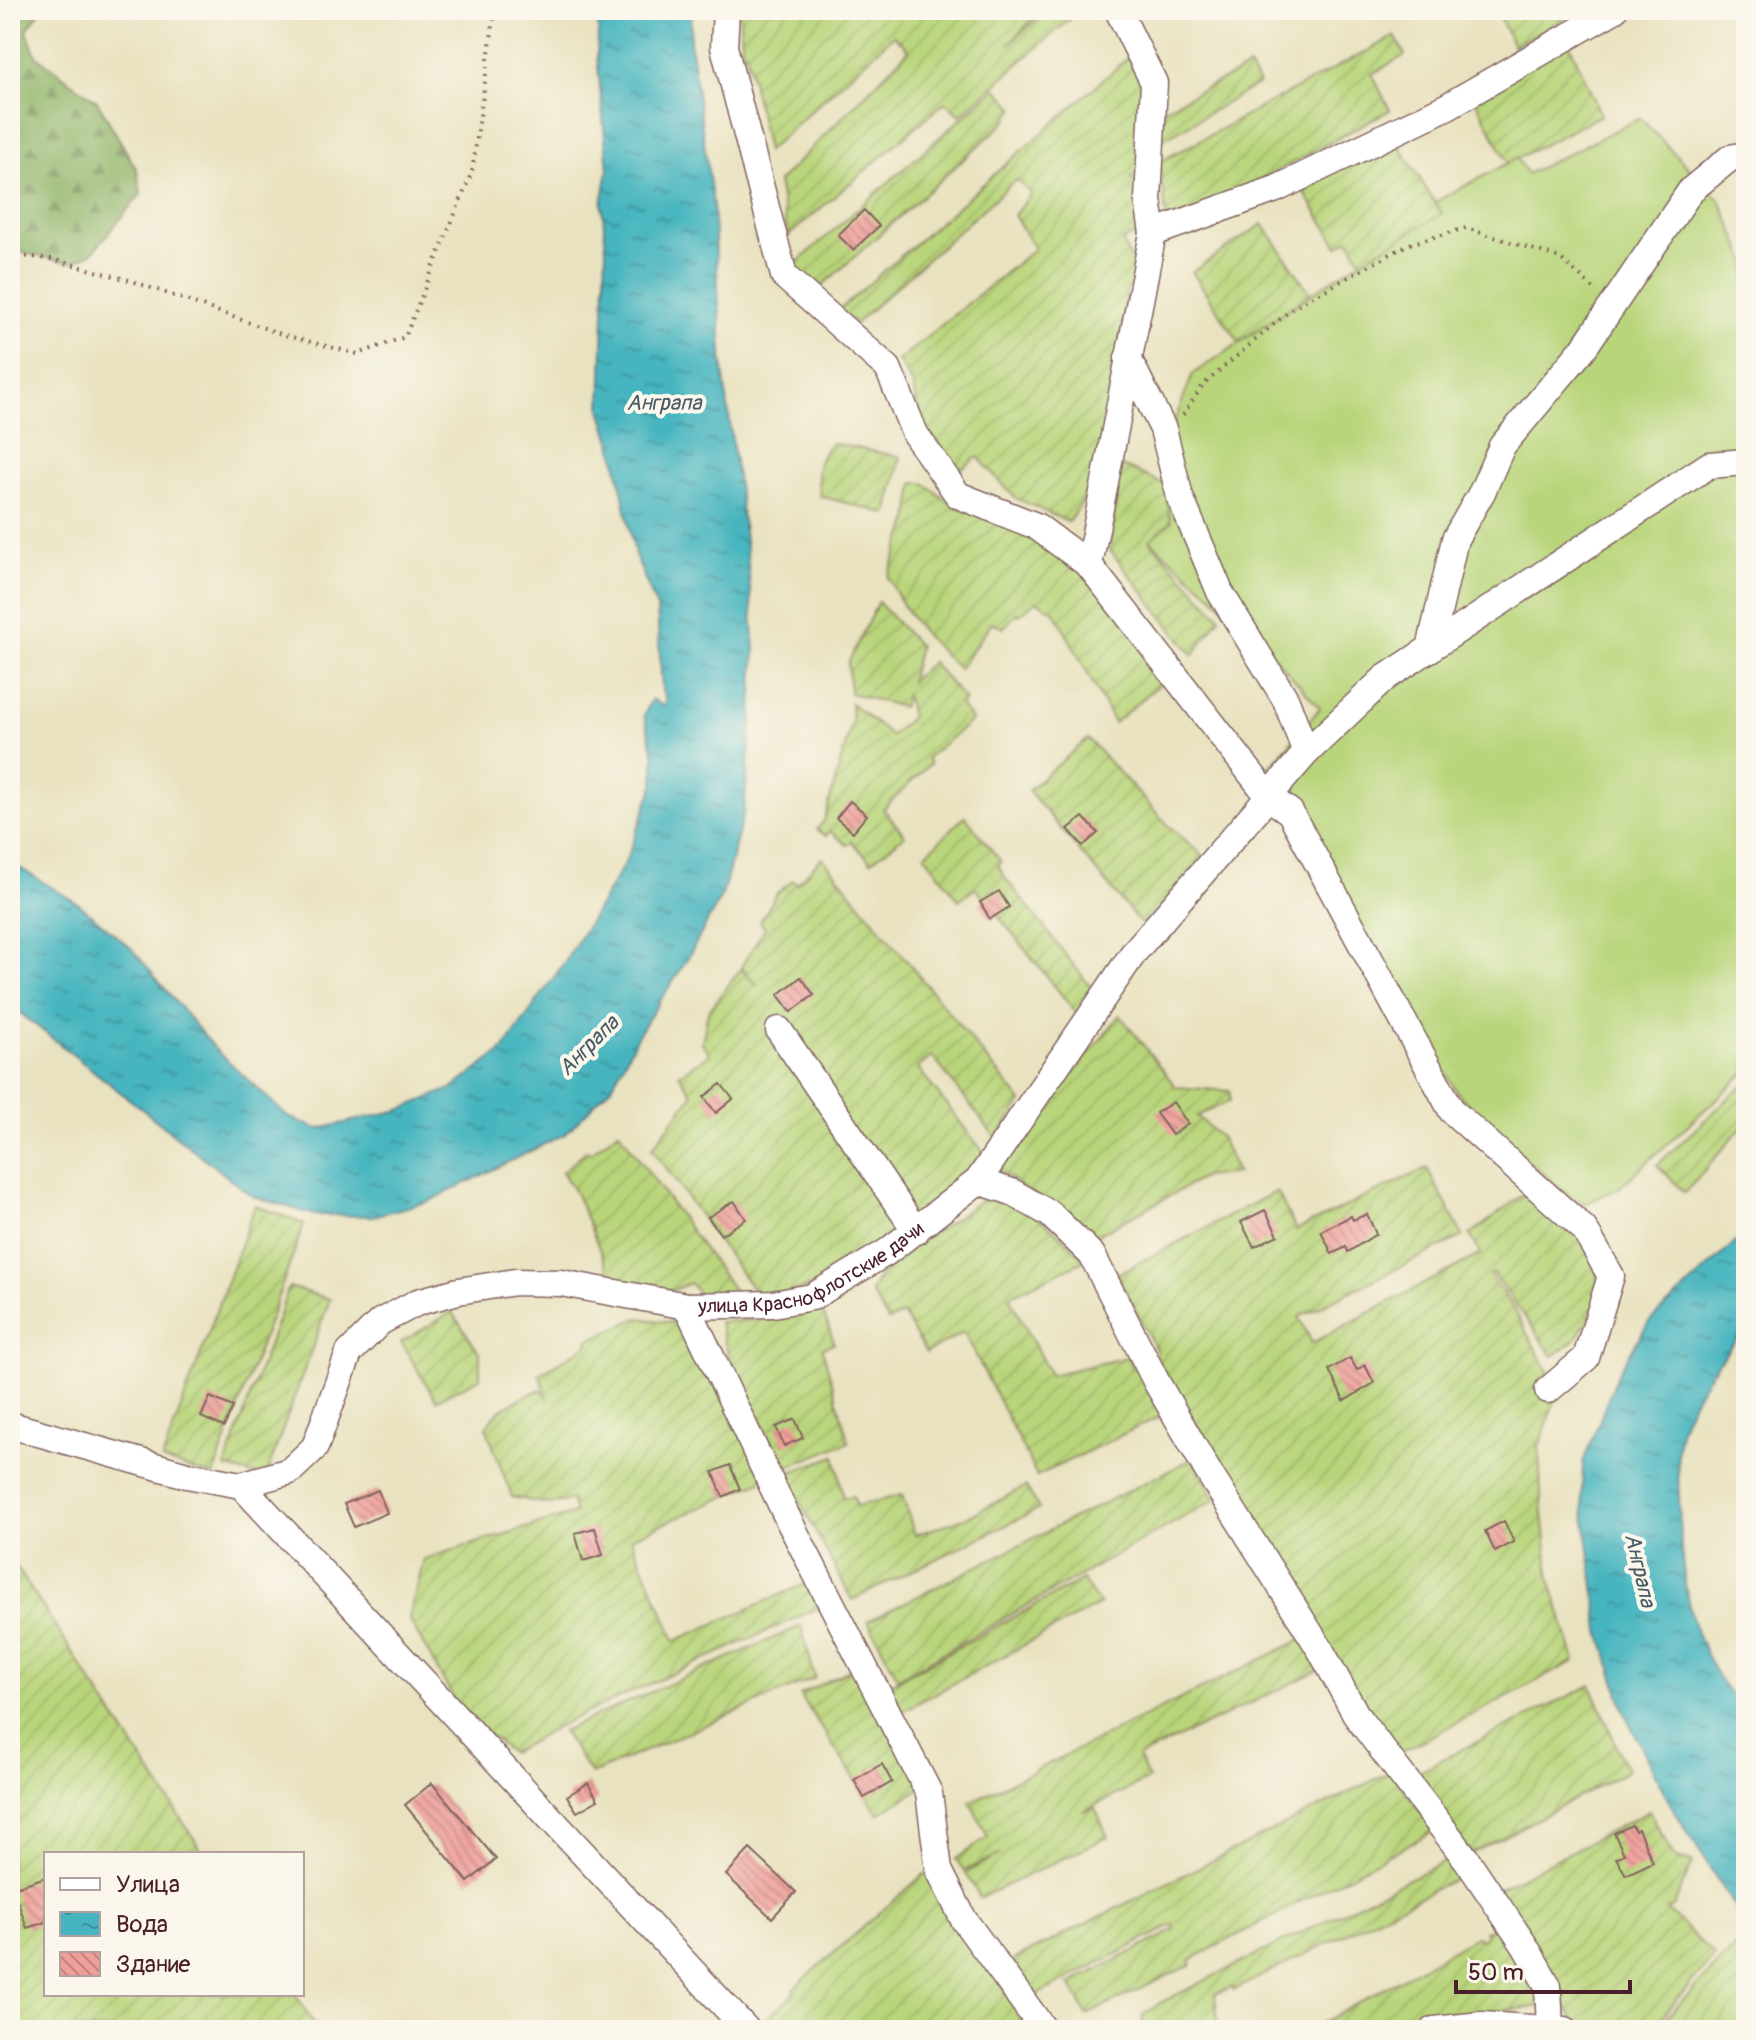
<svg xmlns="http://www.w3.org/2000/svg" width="1756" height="2040" viewBox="0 0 1756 2040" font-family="Pangolin,sans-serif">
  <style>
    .forest { fill: url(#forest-firs); stroke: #6e6a4b; stroke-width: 2 }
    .garden { fill: url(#garden-furrows); stroke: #827a53; stroke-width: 2 }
    .pitch { fill: #b9d57b; stroke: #827a53; stroke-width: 2 }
    .water { fill: url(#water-ripples); stroke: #486a75; stroke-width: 2 }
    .building { fill: url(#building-back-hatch) }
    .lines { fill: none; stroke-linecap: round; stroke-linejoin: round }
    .minor-casing { stroke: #82635f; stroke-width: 29 }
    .path { stroke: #82635f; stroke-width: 4; stroke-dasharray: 2 6; stroke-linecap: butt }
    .minor { stroke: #fff; stroke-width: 26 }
    .labels { text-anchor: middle; stroke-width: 8; stroke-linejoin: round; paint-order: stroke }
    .street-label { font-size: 20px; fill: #4a1f2b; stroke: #fbf7ec }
    .water-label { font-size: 22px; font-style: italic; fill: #485b66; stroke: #fbf7ec }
  </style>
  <defs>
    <pattern id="forest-firs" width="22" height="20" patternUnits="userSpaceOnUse" patternTransform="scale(2)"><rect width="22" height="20" fill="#92b66b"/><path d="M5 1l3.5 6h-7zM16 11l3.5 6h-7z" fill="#799358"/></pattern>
    <pattern id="garden-furrows" width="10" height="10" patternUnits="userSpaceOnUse" patternTransform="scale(2)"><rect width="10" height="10" fill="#b9d57b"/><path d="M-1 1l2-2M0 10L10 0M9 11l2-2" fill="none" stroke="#a1b66a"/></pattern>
    <pattern id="water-ripples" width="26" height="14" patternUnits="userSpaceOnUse" patternTransform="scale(2)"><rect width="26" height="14" fill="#46b5bf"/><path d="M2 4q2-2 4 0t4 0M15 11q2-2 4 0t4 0" fill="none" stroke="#3c939b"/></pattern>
    <pattern id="building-back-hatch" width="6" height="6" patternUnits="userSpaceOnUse" patternTransform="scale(2)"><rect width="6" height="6" fill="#ef9f9a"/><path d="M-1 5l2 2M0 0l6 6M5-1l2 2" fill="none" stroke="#c4817e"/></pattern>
  </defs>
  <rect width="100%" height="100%" fill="#fbf7ec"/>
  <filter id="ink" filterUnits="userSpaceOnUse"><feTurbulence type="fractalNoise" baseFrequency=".0125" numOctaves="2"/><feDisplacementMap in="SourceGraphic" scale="16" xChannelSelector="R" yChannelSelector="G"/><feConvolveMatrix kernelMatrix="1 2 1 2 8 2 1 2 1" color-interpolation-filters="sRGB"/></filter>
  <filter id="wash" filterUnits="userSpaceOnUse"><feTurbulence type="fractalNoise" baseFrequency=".006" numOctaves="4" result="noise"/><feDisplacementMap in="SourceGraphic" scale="32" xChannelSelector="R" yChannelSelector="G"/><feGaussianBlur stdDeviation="1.8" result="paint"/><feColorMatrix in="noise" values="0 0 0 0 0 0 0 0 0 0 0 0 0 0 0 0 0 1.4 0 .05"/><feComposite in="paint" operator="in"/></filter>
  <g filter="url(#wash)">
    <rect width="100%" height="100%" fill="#e9e2c0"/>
    <path class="forest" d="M10 10H41L27 30 36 56 97 101 137 170 141 194 92 253 71 263 10 250Z"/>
    <g class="garden">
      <path d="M739 10H1041L1009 44 1047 10H1080L960 115 945 102 788 236 778 182 909 50 894 35 767 151 746 52 743 54Z"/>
      <path d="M1497 10H1580L1513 46Z"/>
      <path d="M1395 36 1405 55 1372 74 1390 110 1227 198 1167 222 1159 162Z"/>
      <path d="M1567 38 1601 115 1508 163 1470 90Z"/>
      <path d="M1138 49 1142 67 1145 168 1131 178 1141 188 1149 230 1122 241 1130 258 1145 250 1136 281 1127 288C1117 358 1115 469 1068 522L1015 498 978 457 961 469 939 452 924 433 912 383 898 361 1034 249 1014 215 1031 194 1017 180 1013 182 856 323 838 311Z"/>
      <path d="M1249 67 1259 84 1159 142 1165 108Z"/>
      <path d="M996 88 1015 108 1005 122 815 292 793 266Z"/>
      <path d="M1390 131 1442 214 1361 261 1349 239 1338 246 1298 182Z"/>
      <path d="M1263 224 1311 294 1239 342 1192 272Z"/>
      <path d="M832 443 901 457 887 514 820 496C817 474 814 459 832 443Z"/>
      <path d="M1120 465 1164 484 1171 522 1150 541 1220 617 1193 655 1110 550Z"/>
      <path d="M914 483H924L954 506 1069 549 1157 653 1144 664 1160 684 1114 723 1055 612 1037 601 1019 615 1017 613 1003 628 992 622 959 669C925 638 908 618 888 577L909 520Z"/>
      <path d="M878 602 919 646 910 682 932 662 965 700 960 705 972 720 927 758 930 764 883 809 905 835 871 862 852 842 847 845 830 831 826 836 817 829 824 821 852 722 851 703 891 736 911 717 906 696 902 707 850 693 848 663Z"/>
      <path d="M1088 739 1167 824 1203 856 1179 890 1141 924 1028 790Z"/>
      <path d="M965 816 1001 862 998 865 1004 876 1094 991 1077 1014 976 888 959 900 925 855Z"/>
      <path d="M822 857 1022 1102 996 1138 932 1056 918 1068 984 1153 966 1176 842 1278 760 1300 652 1148 693 1094 679 1074 710 1054 702 1042 708 1012 741 969 758 986 741 967 765 928 760 922 777 893 793 880 797 884Z"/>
      <path d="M1120 1015 1176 1087 1230 1091V1101L1197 1116 1221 1138 1237 1173 1204 1177 1090 1239 998 1169Z"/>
      <path d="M1746 1082V1122L1685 1193 1657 1165Z"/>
      <path d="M619 1131 744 1305 706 1303 690 1283 666 1293 615 1285 575 1192 562 1172 587 1150 590 1153Z"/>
      <path d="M1427 1168 1463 1236 1299 1317 1312 1343 1481 1254 1470 1235 1529 1190 1583 1221 1602 1296 1575 1340 1553 1356 1493 1273 1490 1275 1513 1308 1554 1382 1555 1399 1539 1447 1541 1495 1550 1579 1575 1661 1395 1755 1155 1356 1157 1352 1117 1274 1277 1191 1296 1230Z"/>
      <path d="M991 1199C1030 1201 1059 1235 1086 1260L1009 1296 1050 1375 1128 1357 1133 1368 1143 1372 1165 1414 1037 1476 964 1332 926 1353 903 1314 888 1321 871 1293C882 1257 950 1227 979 1201Z"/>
      <path d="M255 1205 304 1224 213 1476 162 1460Z"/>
      <path d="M289 1287 330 1299 265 1478 225 1467Z"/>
      <path d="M821 1306 834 1343 822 1348 849 1442 784 1468 728 1354 719 1322 773 1319Z"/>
      <path d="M452 1312 480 1354V1378L436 1400 401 1342Z"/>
      <path d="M638 1318 697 1326 768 1478 631 1538 675 1641 823 1576 836 1600 572 1719 511 1753 460 1710 409 1619 424 1559 575 1513 571 1500 549 1504 512 1497 486 1427C498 1406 520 1399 541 1389L549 1400 539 1374 589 1344 588 1340Z"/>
      <path d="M835 1456 844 1498 853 1496 857 1506 902 1495 915 1535 970 1516 1026 1486 1039 1509 852 1600 785 1474Z"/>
      <path d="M1192 1459 1216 1499 898 1678 868 1621Z"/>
      <path d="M10 1557 204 1854H46V1994H295L318 2030H10Z"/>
      <path d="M1082 1580 1100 1604 895 1715 928 1784 878 1814 800 1695 871 1659 883 1688Z"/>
      <path d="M801 1626 815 1678 591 1774 562 1731Z"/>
      <path d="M1307 1637 1322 1669 1138 1757 1149 1779 1083 1811 1095 1808 1108 1837 980 1898 966 1873 1000 1854 964 1871 956 1859 988 1837 970 1802Z"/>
      <path d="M1591 1685 1627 1771 1471 1854 1413 1774Z"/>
      <path d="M1392 1771 1434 1831 1190 1960 1192 1964 1087 2015 1070 1984 1175 1930 1173 1925 1031 1998 1011 1961Z"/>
      <path d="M1649 1811 1675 1858 1693 1862 1673 1907 1666 1909 1715 1956 1653 2027 1578 2026 1494 1891Z"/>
      <path d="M1455 1856 1467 1873 1234 1990 1232 1987 1215 1994 1219 2030H1141L1144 2015 1160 2003Z"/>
      <path d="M924 1874 937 1875 1027 2028 771 2030 763 2022 795 1993 793 1989Z"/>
      <path d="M1501 1923 1544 2006 1372 2026 1366 2023 1363 2028 1315 2027 1476 1937 1482 1940 1486 1934 1484 1932Z"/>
      <path d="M1739 1943 1746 1955V2030H1654Z"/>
    </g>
    <path class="pitch" d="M1640 118 1720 200 1746 260V1072L1619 1188 1585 1204 1571 1197 1496 1134 1457 1092 1265 772 1320 708 1247 627 1150 540 1171 522 1160 458 1193 374 1359 262 1442 214 1435 202 1517 158 1527 174Z"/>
    <g class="water">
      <path d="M599 10H692L690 42 713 205 723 369 748 563 755 649 752 717 744 811 723 893 688 958 638 1035 612 1086 565 1134 430 1201 373 1216 315 1215 252 1196 10 1005V862L79 904 132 949 214 1048 288 1117 318 1129 400 1110 453 1088 503 1050 566 960 625 863 654 785V753L644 715 652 699 663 706 666 701 662 691 657 608 635 555 614 451 601 409 606 249 602 204 608 170 597 56Z"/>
      <path d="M1746 1226V1328C1722 1357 1696 1389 1682 1425 1675 1444 1678 1471 1679 1491 1680 1573 1685 1651 1746 1711V1926L1668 1800 1625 1714 1600 1631 1582 1497 1583 1462 1619 1371 1649 1322 1740 1238Z"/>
    </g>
    <g id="blocks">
      <g class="building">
        <path d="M864 210 879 226 853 250 838 235Z"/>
        <path d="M850 801 867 815 853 832 836 818Z"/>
        <path d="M1083 817 1098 833 1083 846 1068 829Z"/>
        <path d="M999 891 1009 907 990 919 980 902Z"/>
        <path d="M801 977 814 995 791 1012 778 995Z"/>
        <path d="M721 1084 733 1099 716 1113 704 1097Z"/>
        <path d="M1173 1102 1188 1124 1172 1135 1156 1113Z"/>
        <path d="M734 1201 746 1219 721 1235 708 1217Z"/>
        <path d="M1265 1210 1278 1235 1254 1247 1241 1222Z"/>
        <path d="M1367 1214 1376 1234 1348 1252 1346 1247 1332 1254 1321 1231 1351 1216 1353 1220Z"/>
        <path d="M1350 1358 1357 1370 1365 1365 1374 1383 1344 1401 1329 1370Z"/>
        <path d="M210 1397 233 1407 224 1427 201 1417Z"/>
        <path d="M795 1419 803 1438 784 1446 776 1427Z"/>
        <path d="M730 1465 740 1489 723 1497 713 1472Z"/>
        <path d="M378 1490 387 1513 354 1527 344 1504Z"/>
        <path d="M1504 1521 1514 1542 1495 1552 1485 1531Z"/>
        <path d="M595 1528 603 1555 583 1561 575 1533Z"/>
        <path d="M882 1764 892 1782 864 1798 854 1780Z"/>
        <path d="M432 1783 496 1859 468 1882 405 1805Z"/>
        <path d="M588 1783 598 1800 577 1812 567 1796Z"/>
        <path d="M1632 1825 1635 1831 1638 1829 1653 1862 1626 1875 1616 1858 1624 1854 1614 1833Z"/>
        <path d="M750 1849 796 1892 772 1918 726 1875Z"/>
        <path d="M46 1877V1922L27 1928 13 1888Z"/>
      </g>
    </g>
  </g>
  <g filter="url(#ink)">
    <use href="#blocks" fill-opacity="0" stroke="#82635f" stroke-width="2"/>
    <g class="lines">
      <defs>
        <g id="minor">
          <path d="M726 10 724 47 784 276 888 368 915 434 958 495 1036 526 1089 565 1270 798 1290 812 1452 1111 1584 1229 1611 1276 1586 1358 1548 1390"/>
          <path d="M1153 233 1276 189 1448 106 1614 10"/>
          <path d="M1089 565 1153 233 1148 200 1154 83 1118 10"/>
          <path d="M1430 649 1455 539 1482 492 1502 446 1583 349 1691 190 1730 158 1746 155"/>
          <path d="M1306 753 1385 678 1709 465 1746 462"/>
          <path d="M779 1030 916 1231"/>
          <path d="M978 1181 1012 1192 1050 1214 1092 1255 1157 1383 1209 1473 1320 1649 1358 1718 1467 1860 1525 1946 1548 1986 1550 2029"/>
          <path d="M687 1306 787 1517 929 1793 939 1870 964 1920 1044 2030"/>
          <path id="s1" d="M10 1425 187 1475 241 1485 290 1471 315 1447 349 1353 380 1322 418 1302 458 1291 515 1282 561 1283 687 1306 773 1304 812 1297 887 1252 978 1181 1135 951 1306 753 1286 700 1220 592 1180 497 1163 429 1128 358"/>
          <path d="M241 1485 747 2030"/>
          <path d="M1434 2030 1481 2025 1564 2030"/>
        </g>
      </defs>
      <use href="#minor" class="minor-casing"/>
      <g class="path">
        <path d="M10 255 52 259 129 280 284 335 358 354 405 337 472 172 495 10"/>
        <path d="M1183 415 1203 385 1294 307 1409 244 1466 228 1560 258 1594 289"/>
      </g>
      <use href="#minor" class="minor"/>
    </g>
  </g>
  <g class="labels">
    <g class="street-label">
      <text dy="7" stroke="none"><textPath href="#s1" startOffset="918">улица Краснофлотские дачи</textPath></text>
    </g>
    <g class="water-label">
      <text x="664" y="410">Анграпа</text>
      <text transform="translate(588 1045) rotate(-45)" y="8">Анграпа</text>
      <text transform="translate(1641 1570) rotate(77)" y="8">Анграпа</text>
    </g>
  </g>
  <rect width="1756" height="2040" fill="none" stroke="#fbf7ec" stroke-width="40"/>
  <rect x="44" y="1852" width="260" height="144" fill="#fbf7ec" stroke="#b4a19f" stroke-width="2"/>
  <rect x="60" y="1878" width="40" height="12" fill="#ffffff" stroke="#b4a19f" stroke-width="2"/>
  <text x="116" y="1892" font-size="24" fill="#4a1f2b">Улица</text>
  <rect x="60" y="1912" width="40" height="24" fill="url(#water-ripples)" stroke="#b4a19f" stroke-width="2"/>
  <text x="116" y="1932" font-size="24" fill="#4a1f2b">Вода</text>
  <rect x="60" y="1952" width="40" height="24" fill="url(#building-back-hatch)" stroke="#b4a19f" stroke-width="2"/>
  <text x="116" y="1972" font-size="24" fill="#4a1f2b">Здание</text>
  <path d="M1456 1980v12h174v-12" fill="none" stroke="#4a1f2b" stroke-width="4"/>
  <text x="1468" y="1980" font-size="24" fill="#4a1f2b" stroke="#fbf7ec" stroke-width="6" paint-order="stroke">50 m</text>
</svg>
